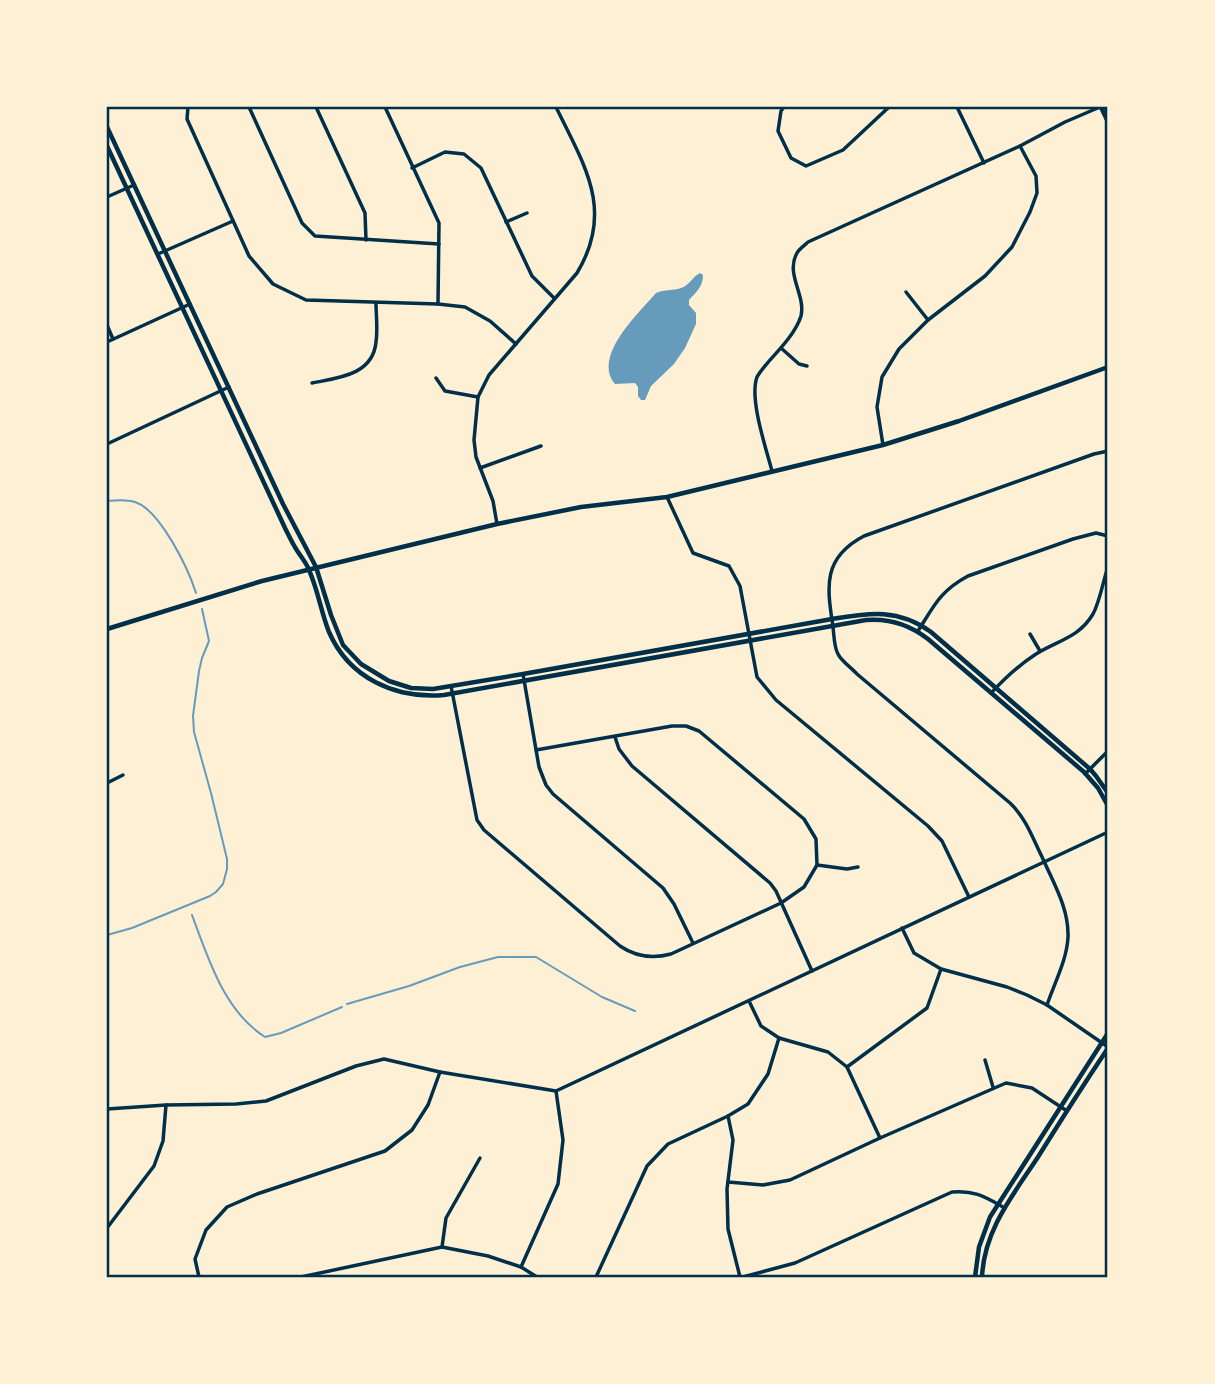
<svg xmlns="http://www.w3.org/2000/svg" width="1215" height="1384" viewBox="0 0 1215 1384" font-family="'Noto Serif',serif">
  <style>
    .water { fill: #669bbc }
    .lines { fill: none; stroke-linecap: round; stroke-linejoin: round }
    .stream { stroke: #669bbc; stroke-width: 2 }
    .minor { stroke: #003049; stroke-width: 3.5 }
    .tertiary { stroke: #003049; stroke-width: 4.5 }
    .secondary { stroke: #003049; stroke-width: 4.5 }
    .neatline { fill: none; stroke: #003049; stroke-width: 2.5 }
  </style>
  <rect width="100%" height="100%" fill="#fdf0d5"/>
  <path class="water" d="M700 273 703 275C703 287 696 292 689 300V305L696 313V324L685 348 674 364 651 386 645 400H641L638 396V387L635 383 615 384C592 356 639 313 656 293 665 289 672 291 681 288 690 285 692 277 700 273Z"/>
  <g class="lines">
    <g class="stream">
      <path d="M107 501C116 500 126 499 135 502 160 510 188 568 196 593"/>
      <path d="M192 915C208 958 224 1011 265 1037L281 1033 342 1007"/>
      <path d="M107 935 132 928 210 896 216 892 223 884 227 869V859L211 793 194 732 193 716 199 671 202 658 209 641 202 609"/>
      <path d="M347 1004 409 986 460 967 498 957H536L602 997 635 1011"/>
    </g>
    <g class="minor">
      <path d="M188 107 187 119 249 256 273 284 306 300 438 304 465 307 490 321 516 344"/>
      <path d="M249 107 302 223 315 236 439 244"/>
      <path d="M316 107 365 213 366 240"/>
      <path d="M385 107 439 223 438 304"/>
      <path d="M784 107 781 111 778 131 791 158 806 166 843 150 889 107"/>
      <path d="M957 107 984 163"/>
      <path d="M412 168 445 152 464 154 481 168 532 276 554 298"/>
      <path d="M107 197 134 185"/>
      <path d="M506 222 527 213"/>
      <path d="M158 254 233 221"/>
      <path d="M906 292 928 320"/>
      <path d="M107 325 113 339"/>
      <path d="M107 342 190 304"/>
      <path d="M781 348 799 364 807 366"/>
      <path d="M436 378 445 391 478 397"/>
      <path d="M312 383C338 378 373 375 376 342 378 329 376 316 376 303"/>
      <path d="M107 444 229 387"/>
      <path d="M883 445 877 407 882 377 899 349 928 320 985 276 1012 247 1030 212 1037 193 1036 176 1020 146"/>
      <path d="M480 468 541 446"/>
      <path d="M772 471C766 448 749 399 757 377 760 371 766 365 770 360 781 348 796 332 801 316 806 295 785 274 797 253 799 249 805 245 808 242L1020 146 1065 122 1100 107"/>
      <path d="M667 497 693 553 729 566 740 586 757 677 776 700 928 826 942 841 969 897"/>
      <path d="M497 524 493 501 476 457 474 440 478 397 489 375 577 273C615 210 584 165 556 107"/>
      <path d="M918 631C934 606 940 591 968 576L1073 539 1096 533 1108 536"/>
      <path d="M1030 634 1040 651"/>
      <path d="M523 674 539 767 546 785 553 794 663 888 674 904 693 943"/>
      <path d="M451 686 477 820 484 830 620 946C636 957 652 959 671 954L781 903 804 887 817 865 816 839 804 819 699 731 686 726H672L536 750"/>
      <path d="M991 693C1005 678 1019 665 1036 654 1056 641 1079 638 1093 614 1100 601 1103 581 1108 567"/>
      <path d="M615 737 619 749 632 766 770 883 776 891 812 971"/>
      <path d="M1085 774 1108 751"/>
      <path d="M107 783 123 775"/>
      <path d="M817 865 847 869 858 867"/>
      <path d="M902 928 914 953 941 969 1007 987 1027 995 1047 1005 1108 1047"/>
      <path d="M749 1001 761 1026 779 1038 828 1052 847 1067 880 1138"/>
      <path d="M1047 1005C1054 984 1067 960 1068 937 1069 909 1054 884 1043 859 1033 839 1026 818 1010 803L857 674C852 668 841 661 838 654 834 647 834 635 833 627 827 587 822 558 864 536L1094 454 1108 451"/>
      <path d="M985 1060 993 1087"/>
      <path d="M847 1067 927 1008 941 969"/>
      <path d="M107 1109 166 1105 236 1104 266 1101 356 1066 384 1059 440 1072 556 1091 1108 832"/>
      <path d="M728 1116 733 1140 727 1189 728 1229 740 1277"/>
      <path d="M728 1182 763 1185 790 1180 880 1138 1006 1083 1032 1088 1067 1111"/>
      <path d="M107 1228 154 1166 163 1141 166 1105"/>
      <path d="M442 1247 446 1218 480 1158"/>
      <path d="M521 1267 558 1184 563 1140 556 1091"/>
      <path d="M199 1277 195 1259 206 1230 227 1207 257 1194 385 1151 412 1130 428 1105 440 1072"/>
      <path d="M301 1277 442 1247 488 1256 521 1267 537 1277"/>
      <path d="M596 1277 647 1166 668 1144 728 1116 748 1104 768 1074 779 1038"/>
      <path d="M743 1277 795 1263 952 1192C975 1190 985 1197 1005 1208"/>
    </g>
    <g class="tertiary">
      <path d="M107 127 283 504 316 567 331 615 343 645 361 664 389 681 411 688 433 689 523 674 832 619C869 613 898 608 931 632L1090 769 1096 776 1108 793"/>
      <path d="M107 146 285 528C289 536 293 545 298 552 302 558 307 564 309 570 318 590 321 612 329 632 349 678 395 699 444 695L866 620C889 618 910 625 928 639L1084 772 1098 788 1108 806"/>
      <path d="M975 1277 979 1247 990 1217 1108 1033"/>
      <path d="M982 1277C984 1230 1013 1195 1038 1157 1061 1120 1084 1084 1108 1048"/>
    </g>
    <g class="secondary">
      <path d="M1101 107 1108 122"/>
      <path d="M107 629 262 581 497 524 581 507 667 497 883 445 959 421 1108 367"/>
    </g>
  </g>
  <rect width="1215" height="1384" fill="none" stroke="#fdf0d5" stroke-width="217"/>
  <rect x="108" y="108" width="998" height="1168" class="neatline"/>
</svg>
